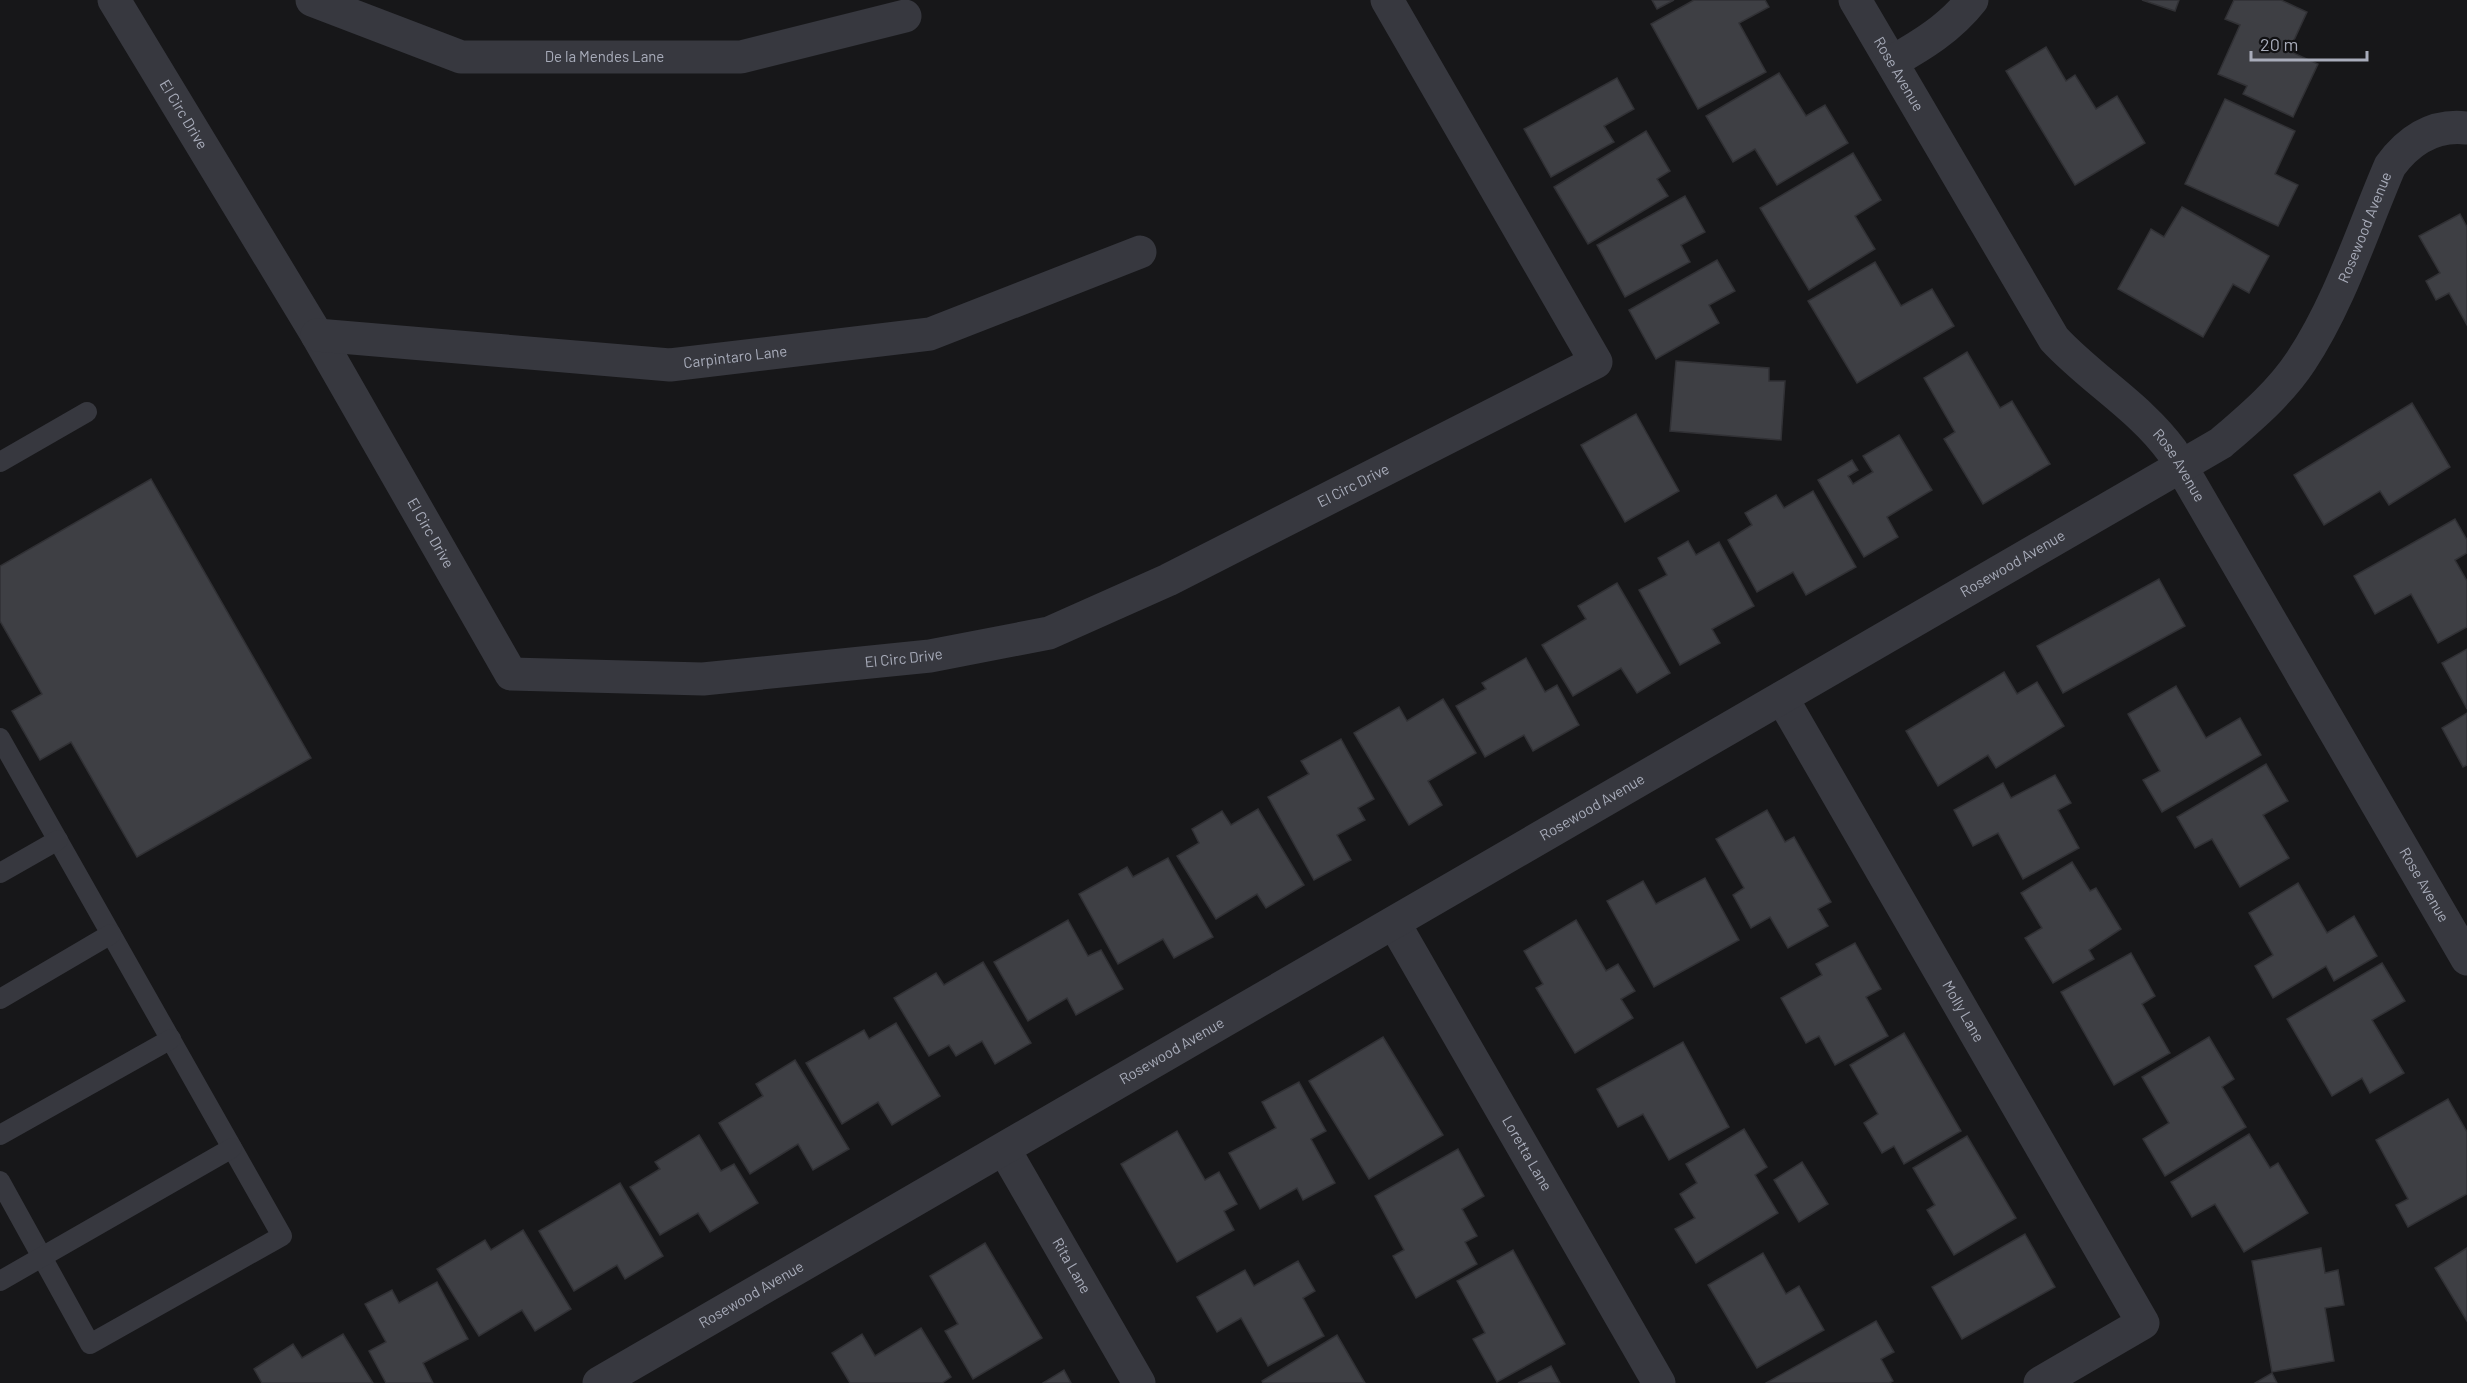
<svg xmlns="http://www.w3.org/2000/svg" width="2467" height="1383" viewBox="0 0 2467 1383" font-family="Barlow,sans-serif">
  <style>
    .building { fill: #3e3f44; stroke: #313135; stroke-width: 1.5 }
    .lines { fill: none; stroke-linecap: round; stroke-linejoin: round }
    .lane { stroke: #37383f; stroke-width: 20 }
    .street { stroke: #37383f; stroke-width: 33 }
    .labels { text-anchor: middle; stroke-width: 5; stroke-linejoin: round; paint-order: stroke }
    .street-label { font-size: 15px; fill: #a8acba; stroke: #121214 }
  </style>
  <rect width="100%" height="100%" fill="#171719"/>
  <g class="building">
    <path d="M1652 0H1674L1657 9Z"/>
    <path d="M1694 0H1765L1769 7 1739 23 1766 72 1698 109 1651 24Z"/>
    <path d="M2142 0H2179L2175 11Z"/>
    <path d="M2234 0H2281L2307 12 2289 51 2318 64 2293 117 2243 94 2247 86 2218 74 2240 25 2225 19Z"/>
    <path d="M2046 47 2066 81 2075 75 2096 109 2117 96 2145 143 2075 185 2006 71Z"/>
    <path d="M1779 73 1806 116 1825 105 1848 143 1777 185 1755 149 1733 162 1706 116Z"/>
    <path d="M1617 78 1634 109 1604 126 1614 142 1551 177 1524 129Z"/>
    <path d="M2225 99 2295 131 2275 174 2298 185 2278 226 2185 184Z"/>
    <path d="M1646 131 1670 171 1657 179 1668 196 1588 244 1554 187Z"/>
    <path d="M1853 153 1881 200 1855 216 1875 249 1809 290 1760 208Z"/>
    <path d="M1685 196 1705 232 1681 245 1690 262 1625 297 1597 245Z"/>
    <path d="M2182 207 2269 256 2249 293 2233 284 2203 337 2118 289 2151 229 2164 237Z"/>
    <path d="M2460 214 2467 227V325L2449 293 2436 300 2426 281 2440 273 2419 236Z"/>
    <path d="M1717 260 1735 291 1709 305 1719 323 1656 359 1629 310Z"/>
    <path d="M1875 262 1901 306 1932 289 1954 326 1857 383 1808 301Z"/>
    <path d="M1967 352 2000 408 2012 401 2050 464 1983 504 1944 439 1955 432 1924 378Z"/>
    <path d="M1676 361 1769 368V381H1785L1781 440 1670 431Z"/>
    <path d="M2412 403 2450 467 2389 505 2380 491 2324 525 2294 475Z"/>
    <path d="M1636 414 1679 491 1625 522 1581 445Z"/>
    <path d="M1899 435 1932 490 1887 517 1898 537 1864 557 1818 480 1852 460 1858 470 1848 476 1853 484 1873 472 1863 456Z"/>
    <path d="M151 479 311 758 137 857 71 742 40 760 12 711 42 694 0 621V566Z"/>
    <path d="M1813 491 1856 567 1806 595 1793 572 1757 592 1728 540 1752 525 1745 513 1776 495 1784 508Z"/>
    <path d="M2455 519 2467 540V553L2455 560 2467 581V627L2438 643 2411 594 2375 614 2354 576Z"/>
    <path d="M1688 541 1696 555 1719 542 1754 606 1712 629 1720 643 1680 665 1639 590 1667 575 1658 558Z"/>
    <path d="M2159 579 2185 626 2063 693 2037 646Z"/>
    <path d="M1617 583 1670 673 1637 693 1621 668 1573 696 1542 645 1586 619 1578 606Z"/>
    <path d="M2467 649V709L2442 663Z"/>
    <path d="M1526 658 1545 692 1557 685 1579 725 1533 751 1524 735 1485 757 1456 706 1486 689 1482 683Z"/>
    <path d="M2004 672 2017 694 2037 682 2064 726 1996 768 1988 755 1938 786 1906 731Z"/>
    <path d="M2176 686 2206 738 2240 718 2261 755 2162 812 2143 780 2160 771 2128 714Z"/>
    <path d="M1443 699 1476 753 1428 781 1442 805 1409 825 1354 733 1399 707 1407 721Z"/>
    <path d="M2467 713V765L2463 767 2442 728Z"/>
    <path d="M1341 739 1374 799 1358 808 1365 820 1337 835 1351 860 1314 880 1268 797 1309 774 1301 761Z"/>
    <path d="M2266 764 2288 801 2263 815 2289 858 2240 887 2212 839 2195 848 2177 817Z"/>
    <path d="M2055 775 2071 803 2058 810 2079 848 2023 879 1998 833 1973 846 1954 810 2003 783 2011 798Z"/>
    <path d="M1258 809 1304 885 1266 908 1257 894 1216 919 1177 856 1199 843 1192 829 1222 811 1231 825Z"/>
    <path d="M1767 810 1785 842 1794 837 1831 902 1818 909 1828 926 1788 948 1770 917 1751 928 1733 895 1744 888 1716 839Z"/>
    <path d="M1168 858 1213 937 1174 958 1163 939 1118 964 1079 894 1127 867 1133 877Z"/>
    <path d="M2072 862 2090 891 2096 888 2121 929 2089 950 2094 959 2053 983 2025 938 2042 928 2021 893Z"/>
    <path d="M1705 878 1739 940 1654 987 1607 901 1643 881 1656 904Z"/>
    <path d="M2298 883 2327 933 2354 916 2377 956 2334 981 2326 966 2273 998 2255 966 2273 955 2249 913Z"/>
    <path d="M1068 920 1088 956 1101 950 1123 989 1076 1015 1067 998 1028 1021 994 962Z"/>
    <path d="M1576 920 1606 971 1618 964 1635 991 1621 999 1633 1018 1575 1053 1536 988 1543 984 1524 951Z"/>
    <path d="M1855 943 1881 989 1866 997 1888 1036 1835 1065 1819 1036 1806 1043 1781 998 1822 975 1816 964Z"/>
    <path d="M2131 953 2155 996 2142 1004 2170 1053 2114 1085 2061 992Z"/>
    <path d="M983 962 1031 1043 995 1064 982 1041 956 1056 949 1045 929 1056 894 998 936 973 944 985Z"/>
    <path d="M2382 963 2405 1001 2372 1020 2404 1073 2370 1093 2362 1078 2332 1096 2287 1019Z"/>
    <path d="M896 1023 940 1096 892 1125 878 1102 842 1124 806 1063 864 1030 869 1039Z"/>
    <path d="M1904 1033 1961 1131 1904 1164 1894 1146 1882 1153 1864 1123 1878 1114 1850 1065Z"/>
    <path d="M1383 1037 1443 1135 1369 1179 1309 1081Z"/>
    <path d="M2209 1037 2234 1079 2222 1087 2246 1127 2165 1176 2143 1139 2169 1123 2142 1077Z"/>
    <path d="M1683 1042 1729 1127 1669 1160 1643 1114 1618 1127 1597 1089Z"/>
    <path d="M795 1060 849 1149 813 1170 798 1144 750 1174 719 1123 763 1096 756 1084Z"/>
    <path d="M1299 1082 1326 1131 1311 1139 1335 1183 1303 1200 1297 1188 1260 1209 1229 1153 1276 1128 1262 1102Z"/>
    <path d="M2448 1099 2467 1132V1194L2408 1227 2396 1205 2408 1199 2376 1140Z"/>
    <path d="M1744 1129 1767 1167 1755 1175 1778 1213 1696 1263 1675 1229 1695 1218 1680 1194 1697 1183 1686 1164Z"/>
    <path d="M1177 1131 1205 1180 1219 1172 1237 1204 1224 1211 1234 1230 1177 1262 1121 1164Z"/>
    <path d="M2249 1134 2270 1168 2278 1163 2308 1213 2244 1252 2215 1204 2192 1217 2171 1182Z"/>
    <path d="M699 1135 721 1171 734 1164 758 1203 710 1232 698 1213 660 1235 630 1187 660 1169 655 1162Z"/>
    <path d="M1967 1136 2016 1218 1954 1255 1927 1210 1935 1205 1913 1168Z"/>
    <path d="M1458 1149 1484 1196 1462 1209 1477 1236 1465 1242 1477 1264 1416 1298 1393 1256 1404 1250 1375 1196Z"/>
    <path d="M1802 1162 1828 1204 1799 1222 1774 1180Z"/>
    <path d="M620 1183 663 1256 625 1279 617 1265 574 1291 539 1231Z"/>
    <path d="M523 1230 571 1309 535 1331 522 1310 479 1336 437 1269 485 1240 491 1250Z"/>
    <path d="M2025 1234 2055 1287 1962 1339 1932 1287Z"/>
    <path d="M985 1243 1042 1338 973 1379 945 1331 958 1324 930 1276Z"/>
    <path d="M2321 1248 2325 1273 2338 1270 2344 1305 2325 1308 2334 1361 2272 1372 2252 1261Z"/>
    <path d="M2467 1248V1321L2435 1268Z"/>
    <path d="M1513 1250 1565 1344 1497 1382 1473 1339 1485 1333 1457 1281Z"/>
    <path d="M1763 1253 1786 1294 1799 1286 1824 1330 1757 1368 1708 1285Z"/>
    <path d="M1298 1261 1315 1291 1303 1298 1324 1336 1268 1366 1241 1318 1217 1332 1197 1297 1245 1270 1254 1286Z"/>
    <path d="M437 1282 468 1339 423 1363 433 1383H386L369 1351 386 1342 365 1304 392 1290 399 1303Z"/>
    <path d="M1876 1321 1894 1352 1881 1359 1893 1381 1889 1383H1766Z"/>
    <path d="M921 1328 951 1377 942 1383H850L832 1353 862 1334 875 1356Z"/>
    <path d="M343 1334 373 1383H262L254 1369 293 1344 302 1358Z"/>
    <path d="M1337 1335 1365 1383H1263L1262 1381Z"/>
    <path d="M1551 1366 1560 1383H1518Z"/>
    <path d="M1064 1370 1071 1383H1043Z"/>
    <path d="M2272 1373 2277 1383H2255Z"/>
  </g>
  <g class="lines">
    <g class="lane">
      <path d="M0 462 87 412"/>
      <path d="M0 738 282 1236 90 1344 0 1181"/>
      <path d="M0 873 58 840"/>
      <path d="M0 999 111 934"/>
      <path d="M0 1135 171 1039"/>
      <path d="M0 1281 232 1148"/>
    </g>
    <g class="street">
      <path id="s1" d="M114 0 317 335 511 674 703 679 930 656 1049 633 1168 580 1596 362 1387 0"/>
      <path id="s2" d="M312 0 461 57H741L905 16"/>
      <path id="s3" d="M1855 0 2054 339C2091 379 2140 407 2172 451L2467 959"/>
      <path d="M1892 62C1922 45 1950 28 1972 0"/>
      <path id="s4" d="M317 335 670 365 930 334 1140 252"/>
      <path id="s5" d="M1782 698 2143 1323 2040 1383"/>
      <path id="s6" d="M1394 923 1659 1383"/>
      <path id="s7" d="M1004 1149 1139 1383"/>
      <path id="s8" d="M599 1383 2221 443C2250 418 2280 393 2301 361 2340 302 2362 231 2390 166 2409 140 2434 124 2467 128"/>
    </g>
  </g>
  <g class="labels">
    <g class="street-label">
      <text dy="5" stroke="none"><textPath href="#s2" startOffset="303">De la Mendes Lane</textPath></text>
      <text dy="5" stroke="none"><textPath href="#s3" startOffset="86">Rose Avenue</textPath></text>
      <text dy="5" stroke="none"><textPath href="#s1" startOffset="134">El Circ Drive</textPath></text>
      <text dy="5" stroke="none"><textPath href="#s8" startOffset="2138">Rosewood Avenue</textPath></text>
      <text dy="5" stroke="none"><textPath href="#s4" startOffset="420">Carpintaro Lane</textPath></text>
      <text dy="5" stroke="none"><textPath href="#s3" startOffset="572">Rose Avenue</textPath></text>
      <text dy="5" stroke="none"><textPath href="#s1" startOffset="1662">El Circ Drive</textPath></text>
      <text dy="5" stroke="none"><textPath href="#s1" startOffset="620">El Circ Drive</textPath></text>
      <text dy="5" stroke="none"><textPath href="#s8" startOffset="1634">Rosewood Avenue</textPath></text>
      <text dy="5" stroke="none"><textPath href="#s1" startOffset="1176">El Circ Drive</textPath></text>
      <text dy="5" stroke="none"><textPath href="#s8" startOffset="1148">Rosewood Avenue</textPath></text>
      <text dy="5" stroke="none"><textPath href="#s3" startOffset="1058">Rose Avenue</textPath></text>
      <text dy="5" stroke="none"><textPath href="#s5" startOffset="362">Molly Lane</textPath></text>
      <text dy="5" stroke="none"><textPath href="#s8" startOffset="662">Rosewood Avenue</textPath></text>
      <text dy="5" stroke="none"><textPath href="#s6" startOffset="266">Loretta Lane</textPath></text>
      <text dy="5" stroke="none"><textPath href="#s7" startOffset="135">Rita Lane</textPath></text>
      <text dy="5" stroke="none"><textPath href="#s8" startOffset="176">Rosewood Avenue</textPath></text>
    </g>
  </g>
  <path d="M2251 51v9h116v-9" fill="none" stroke="#a8acba" stroke-width="3"/>
  <text x="2260" y="51" font-size="18" fill="#a8acba" stroke="#121214" stroke-width="4.5" paint-order="stroke">20 m</text>
</svg>
